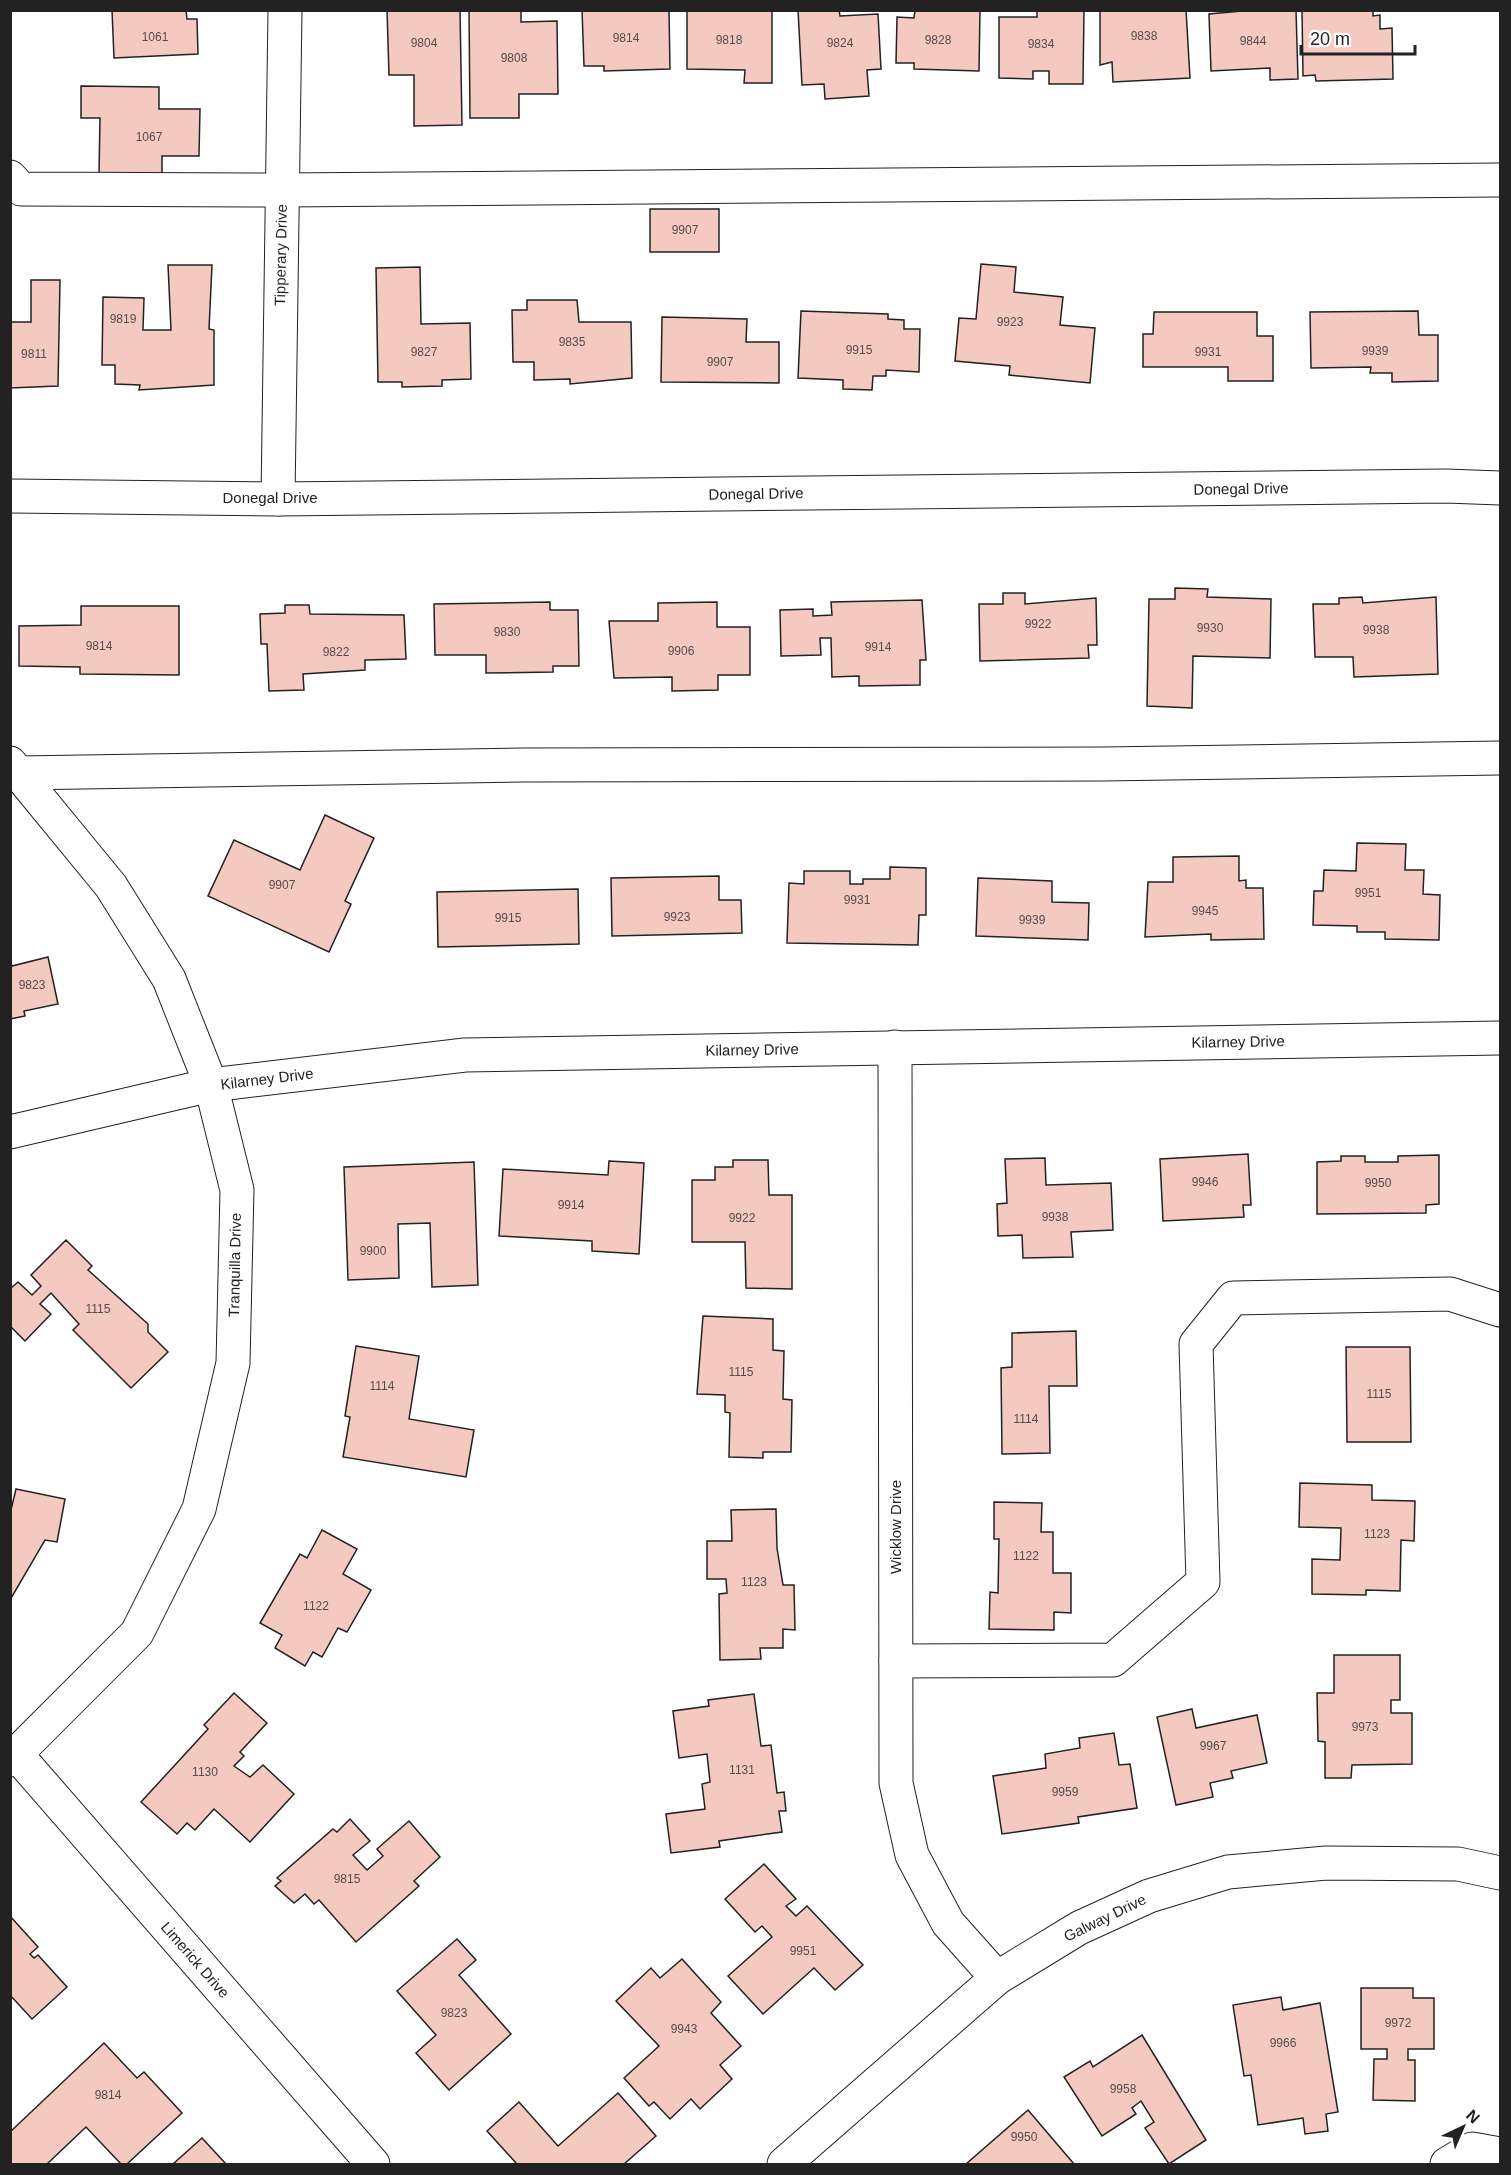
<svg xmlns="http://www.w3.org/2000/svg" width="1511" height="2175" viewBox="0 0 1511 2175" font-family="Helvetica,sans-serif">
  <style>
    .building { fill: #f3c9c0; stroke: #222; stroke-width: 1.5 }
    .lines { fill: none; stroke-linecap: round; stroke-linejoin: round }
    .minor-casing { stroke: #222; stroke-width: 35 }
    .minor { stroke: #fff; stroke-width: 33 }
    .labels { text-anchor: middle; stroke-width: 4.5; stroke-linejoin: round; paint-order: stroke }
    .number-label { font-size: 12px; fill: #564c4a }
    .street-label { font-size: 15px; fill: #222; stroke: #fff }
  </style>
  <rect width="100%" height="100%" fill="#fff"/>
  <g class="building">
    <path d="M112 10H186L187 19H197L198 54 114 58Z"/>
    <path d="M387 10H460L462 125 414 126V75H389Z"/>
    <path d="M469 10H521V22L557 21 558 94H519V118H470Z"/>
    <path d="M582 10H669L670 69 604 71V66H584Z"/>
    <path d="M772 10V83H744L745 70 687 69V11Z"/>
    <path d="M798 10H839L840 16 878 14 881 69 867 70 869 96 825 99 824 84 802 85Z"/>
    <path d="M915 10H980L979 71 914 69V63H896L897 17 914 18Z"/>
    <path d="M1037 10H1084L1083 84H1049V71H1033V79L999 78V17H1037Z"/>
    <path d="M1100 10H1186L1190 78 1113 82 1112 62 1100 65Z"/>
    <path d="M1253 10H1296L1298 79 1270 80V68L1211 71 1209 14Z"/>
    <path d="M1302 10H1373V16L1380 15V29L1392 28 1393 79 1316 81 1315 75 1303 76Z"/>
    <path d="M81 86 159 87V109H200L199 156H162V175L99 174 100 118H81Z"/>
    <rect x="650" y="209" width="69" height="43"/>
    <path d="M981 264 1016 267 1014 292 1063 297 1060 325 1095 328 1090 383 1009 375 1010 366 955 361 959 318 976 319Z"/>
    <path d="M168 265H212L209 329 214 330V385L139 390 140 385 115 384V365H102L103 297 144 298 143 330H171Z"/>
    <path d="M420 267 421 324 470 323 471 379 442 380V386L402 387V382H378L376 268Z"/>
    <path d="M31 280H60L58 386 10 388V322H31Z"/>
    <path d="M527 300H577L579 322H631L632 378 570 384V379L534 380V362H513L512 310H527Z"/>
    <path d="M801 311 888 314V319L904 320V329H920L919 372 886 370V376H873L872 390 843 389V380L798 378Z"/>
    <path d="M1418 311 1419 335H1438V381L1392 382V373H1370L1371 367 1311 368 1310 312Z"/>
    <path d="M1154 312H1257V336H1273V381H1228V367H1143V334H1153Z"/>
    <path d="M662 317 747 319 746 342H779V383L661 382Z"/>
    <path d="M1175 588 1208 589 1207 597 1271 599 1270 658 1193 656 1192 708 1147 706 1149 599H1175Z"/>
    <path d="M1003 593H1025V604L1096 598 1097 645H1088L1089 658 980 661 979 604H1003Z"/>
    <path d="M1362 597 1363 603 1436 597 1438 674 1354 677 1353 657H1315L1313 604H1339V598Z"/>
    <path d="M922 600 926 660H920V685L859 686V676L832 677 831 638H820L821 655 781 656 780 610 813 609V616L832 615 831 602Z"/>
    <path d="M550 602V610H578L579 666H553V672L486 673V655H435L434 604Z"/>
    <path d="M717 602V627H750V675H718V690L672 691V677L614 678 609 621H658V603Z"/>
    <path d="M285 605H309L310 614 404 615 406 659 365 660V670L303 674 304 690 269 691 267 644H261L260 614 285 613Z"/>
    <path d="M81 606H179V675L80 674V667L19 666V626L81 625Z"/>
    <path d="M325 815 374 838 345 901 351 904 329 952 208 896 234 840 300 870Z"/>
    <path d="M1357 843 1406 844 1405 870H1424L1423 894 1440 895 1439 940 1385 939V932H1357V926L1313 925 1314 891H1323L1324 870 1356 871Z"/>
    <path d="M1239 856V881L1246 880V888H1263L1264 939 1211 940V934L1145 937 1148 882H1173V857Z"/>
    <path d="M890 867 926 868V915H919L918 945 787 943 789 883 804 884V871H850V884H863V879H890Z"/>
    <path d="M719 876V900H741L742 933 612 936 611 878Z"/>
    <path d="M978 878 1052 881V902L1089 903 1088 940 976 936Z"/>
    <path d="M578 889 579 944 438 947 437 892Z"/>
    <path d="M48 957 58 1004 24 1011 25 1016 10 1019V960L12 966Z"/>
    <path d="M1248 1154 1251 1205H1243L1244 1217 1163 1221 1160 1159Z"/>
    <path d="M1439 1155V1204L1426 1205V1213L1317 1214V1162L1341 1161V1156H1365V1162H1398V1156Z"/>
    <path d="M1045 1158 1046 1185 1111 1183 1113 1230 1071 1232 1073 1257 1023 1258 1022 1235 998 1236 997 1204 1007 1203 1005 1159Z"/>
    <path d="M733 1160H768L769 1195H792V1289L746 1288 745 1242H692V1180H715V1167H733Z"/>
    <path d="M609 1161 644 1163 639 1254 592 1251V1241L499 1236 503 1169 608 1175Z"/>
    <path d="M474 1162 478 1285 432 1287 430 1223 398 1224 399 1278 348 1280 344 1167Z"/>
    <path d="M66 1240 92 1266 88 1270 148 1324V1332L168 1352 131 1388 73 1330 79 1324 51 1293 40 1304 51 1314 25 1341 10 1326V1289L18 1282 32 1295 41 1286 31 1275Z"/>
    <path d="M703 1316 773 1319V1350L784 1351 783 1399 792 1400 791 1452H763V1458L729 1457 730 1413 725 1412V1395L697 1394Z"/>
    <path d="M1076 1331 1077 1386H1049L1050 1453 1002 1454 1001 1368 1012 1367V1333Z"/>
    <path d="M356 1346 419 1356 409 1419 474 1430 466 1477 343 1457 350 1417 345 1416Z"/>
    <path d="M1346 1347H1410L1411 1442H1347Z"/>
    <path d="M1300 1483 1372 1485V1500L1415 1501 1414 1541 1401 1540 1400 1591 1366 1590V1595L1312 1594V1559L1340 1560 1341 1528 1299 1527Z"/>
    <path d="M16 1489 65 1499 57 1542 45 1540 10 1600V1514Z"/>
    <path d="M994 1502 1042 1503 1041 1532H1053V1573H1071V1613L1054 1612V1630L989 1629 990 1592 998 1593 999 1539H994Z"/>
    <path d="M776 1509 777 1548 783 1585H794L795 1630 783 1629V1648H760L761 1659 720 1660 719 1594 727 1593 726 1579H707V1541H732L731 1510Z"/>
    <path d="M322 1530 357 1549 343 1574 371 1590 347 1632 338 1628 322 1657 313 1652 305 1666 275 1648 282 1635 260 1623 300 1554 307 1558Z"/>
    <path d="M1334 1655H1400V1700H1391V1713H1412V1764L1352 1765 1351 1778H1325V1742L1318 1741 1317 1693H1334Z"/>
    <path d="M234 1693 267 1723 240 1752 244 1756 234 1766 250 1777 263 1765 294 1794 250 1842 214 1809 195 1830 187 1823 177 1834 141 1802 208 1729 204 1725Z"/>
    <path d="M754 1694 761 1746 771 1745 777 1793 784 1792 786 1811H779L782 1832 719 1841 720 1847 671 1853 666 1814 705 1809 702 1784 710 1782 707 1754 679 1758 673 1711 709 1706 708 1700Z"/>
    <path d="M1192 1709 1196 1728 1257 1715 1267 1763 1231 1771 1233 1778 1210 1783 1213 1797 1176 1805 1157 1717Z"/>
    <path d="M1114 1733 1119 1765 1130 1764 1137 1808 1078 1817 1079 1823 1002 1834 993 1776 1046 1768 1045 1754 1080 1748 1079 1738Z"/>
    <path d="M350 1819 370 1841 353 1855 367 1870 383 1856 377 1849 409 1821 440 1857 414 1881 419 1886 356 1942 319 1900 314 1904 305 1894 294 1903 275 1886 281 1881 277 1878 333 1829 337 1832Z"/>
    <path d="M764 1864 796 1899 786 1906 796 1916 807 1906 863 1965 835 1990 814 1968 763 2014 728 1976 772 1937 762 1926 755 1932 725 1899Z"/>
    <path d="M10 1916 38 1947 30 1954 34 1958 38 1955 67 1987 32 2019 10 1995Z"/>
    <path d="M457 1939 476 1960 459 1975 511 2034 449 2090 416 2053 436 2035 397 1991Z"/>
    <path d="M682 1959 721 2002 711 2013 741 2046 720 2065 732 2079 700 2109 691 2099 670 2119 654 2102 649 2106 624 2078 659 2046 616 2001 651 1968 660 1978Z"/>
    <path d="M1361 1988H1413V1998H1434V2049H1408V2060H1415V2101L1373 2100 1374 2059H1387V2049H1361Z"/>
    <path d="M1281 1997 1283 2010 1320 2003 1338 2112 1326 2114 1328 2131 1305 2134 1303 2118 1258 2125 1251 2075 1244 2076 1233 2005Z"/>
    <path d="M1142 2035 1206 2140 1169 2164 1145 2128 1154 2122 1141 2101 1132 2108 1136 2114 1102 2136 1064 2077 1090 2061 1093 2067Z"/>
    <path d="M104 2043 137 2078 144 2072 182 2113 127 2164H121L86 2127 47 2164H10V2132Z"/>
    <path d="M618 2093 656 2136 624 2164H517L487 2131 519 2102 558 2146Z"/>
    <path d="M1028 2110 1074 2164H966Z"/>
    <path d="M202 2138 226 2164H173Z"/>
  </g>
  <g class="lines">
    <defs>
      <g id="minor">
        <path d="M10 177 21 189 282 190 1500 180"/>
        <path d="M10 496 278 499 1446 486 1500 488"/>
        <path d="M278 499 285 10"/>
        <path d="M10 763 111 886 169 979 211 1085 237 1190 233 1363 199 1509 137 1633 10 1760"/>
        <path d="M19 773 525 765 1103 764 1500 758"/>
        <path d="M895 1047 896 1783 912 1855 948 1923 997 1978"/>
        <path d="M10 1132 211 1085 465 1055 1500 1038"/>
        <path d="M896 1661 1113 1660 1203 1582 1196 1344 1233 1298 1450 1294 1500 1310"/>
        <path d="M17 1755 373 2164"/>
        <path d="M784 2164 997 1978 1079 1928 1149 1896 1228 1872 1326 1863 1458 1864 1500 1873"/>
        <path d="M1447 2164 1472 2149 1500 2154"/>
      </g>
    </defs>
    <use href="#minor" class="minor-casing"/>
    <use href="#minor" class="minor"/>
  </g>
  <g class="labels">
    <g class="number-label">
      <text x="1144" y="40">9838</text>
      <text x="155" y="41">1061</text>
      <text x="626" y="42">9814</text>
      <text x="729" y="44">9818</text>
      <text x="938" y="44">9828</text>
      <text x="1253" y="45">9844</text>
      <text x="424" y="47">9804</text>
      <text x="840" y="47">9824</text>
      <text x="1041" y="48">9834</text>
      <text x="514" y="62">9808</text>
      <text x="149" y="141">1067</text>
      <text x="685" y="234">9907</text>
      <text x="123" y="323">9819</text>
      <text x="1010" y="326">9923</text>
      <text x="572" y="346">9835</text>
      <text x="859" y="354">9915</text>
      <text x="1375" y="355">9939</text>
      <text x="424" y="356">9827</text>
      <text x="1208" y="356">9931</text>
      <text x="34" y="358">9811</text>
      <text x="720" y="366">9907</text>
      <text x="1038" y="628">9922</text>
      <text x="1210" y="632">9930</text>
      <text x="1376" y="634">9938</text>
      <text x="507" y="636">9830</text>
      <text x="99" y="650">9814</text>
      <text x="878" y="651">9914</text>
      <text x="681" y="655">9906</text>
      <text x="336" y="656">9822</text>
      <text x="282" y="889">9907</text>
      <text x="1368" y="897">9951</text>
      <text x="857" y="904">9931</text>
      <text x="1205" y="915">9945</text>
      <text x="677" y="921">9923</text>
      <text x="508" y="922">9915</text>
      <text x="1032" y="924">9939</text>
      <text x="32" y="989">9823</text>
      <text x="1205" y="1186">9946</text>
      <text x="1378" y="1187">9950</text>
      <text x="571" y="1209">9914</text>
      <text x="1055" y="1221">9938</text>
      <text x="742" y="1222">9922</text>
      <text x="373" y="1255">9900</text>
      <text x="98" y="1313">1115</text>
      <text x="741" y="1376">1115</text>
      <text x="382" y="1390">1114</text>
      <text x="1379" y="1398">1115</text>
      <text x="1026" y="1423">1114</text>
      <text x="1377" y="1538">1123</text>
      <text x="1026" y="1560">1122</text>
      <text x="754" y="1586">1123</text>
      <text x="316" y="1610">1122</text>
      <text x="1365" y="1731">9973</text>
      <text x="1213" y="1750">9967</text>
      <text x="742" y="1774">1131</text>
      <text x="205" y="1776">1130</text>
      <text x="1065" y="1796">9959</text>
      <text x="347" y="1883">9815</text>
      <text x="803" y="1955">9951</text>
      <text x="454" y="2017">9823</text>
      <text x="1398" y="2027">9972</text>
      <text x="684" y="2033">9943</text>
      <text x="1283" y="2047">9966</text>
      <text x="1123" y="2093">9958</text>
      <text x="108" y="2099">9814</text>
      <text x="1024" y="2141">9950</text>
    </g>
    <g class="street-label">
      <text transform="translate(281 255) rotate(-89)" y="5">Tipperary Drive</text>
      <text transform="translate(1241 489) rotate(-1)" y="5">Donegal Drive</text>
      <text transform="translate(756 494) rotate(-1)" y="5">Donegal Drive</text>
      <text x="270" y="503">Donegal Drive</text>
      <text transform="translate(1238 1042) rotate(-1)" y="5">Kilarney Drive</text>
      <text transform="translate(752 1050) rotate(-1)" y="5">Kilarney Drive</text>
      <text transform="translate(267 1079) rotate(-7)" y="5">Kilarney Drive</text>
      <text transform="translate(235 1265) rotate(-89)" y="5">Tranquilla Drive</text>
      <text transform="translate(896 1527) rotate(-90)" y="5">Wicklow Drive</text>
      <text transform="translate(1105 1918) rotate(-26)" y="5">Galway Drive</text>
      <text transform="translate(195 1960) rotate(49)" y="5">Limerick Drive</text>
    </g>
  </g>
  <rect width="1511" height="2175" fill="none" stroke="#222222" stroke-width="24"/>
  <g transform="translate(1463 2127) rotate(44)" stroke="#ffffff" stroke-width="4.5" paint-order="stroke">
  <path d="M0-4.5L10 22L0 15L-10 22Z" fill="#222222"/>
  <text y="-9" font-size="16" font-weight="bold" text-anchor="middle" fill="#222222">N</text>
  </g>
  <path d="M1301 45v9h114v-9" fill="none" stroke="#222222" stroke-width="3"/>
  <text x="1310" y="45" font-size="18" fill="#222222" stroke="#ffffff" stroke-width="4.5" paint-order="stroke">20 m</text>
</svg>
